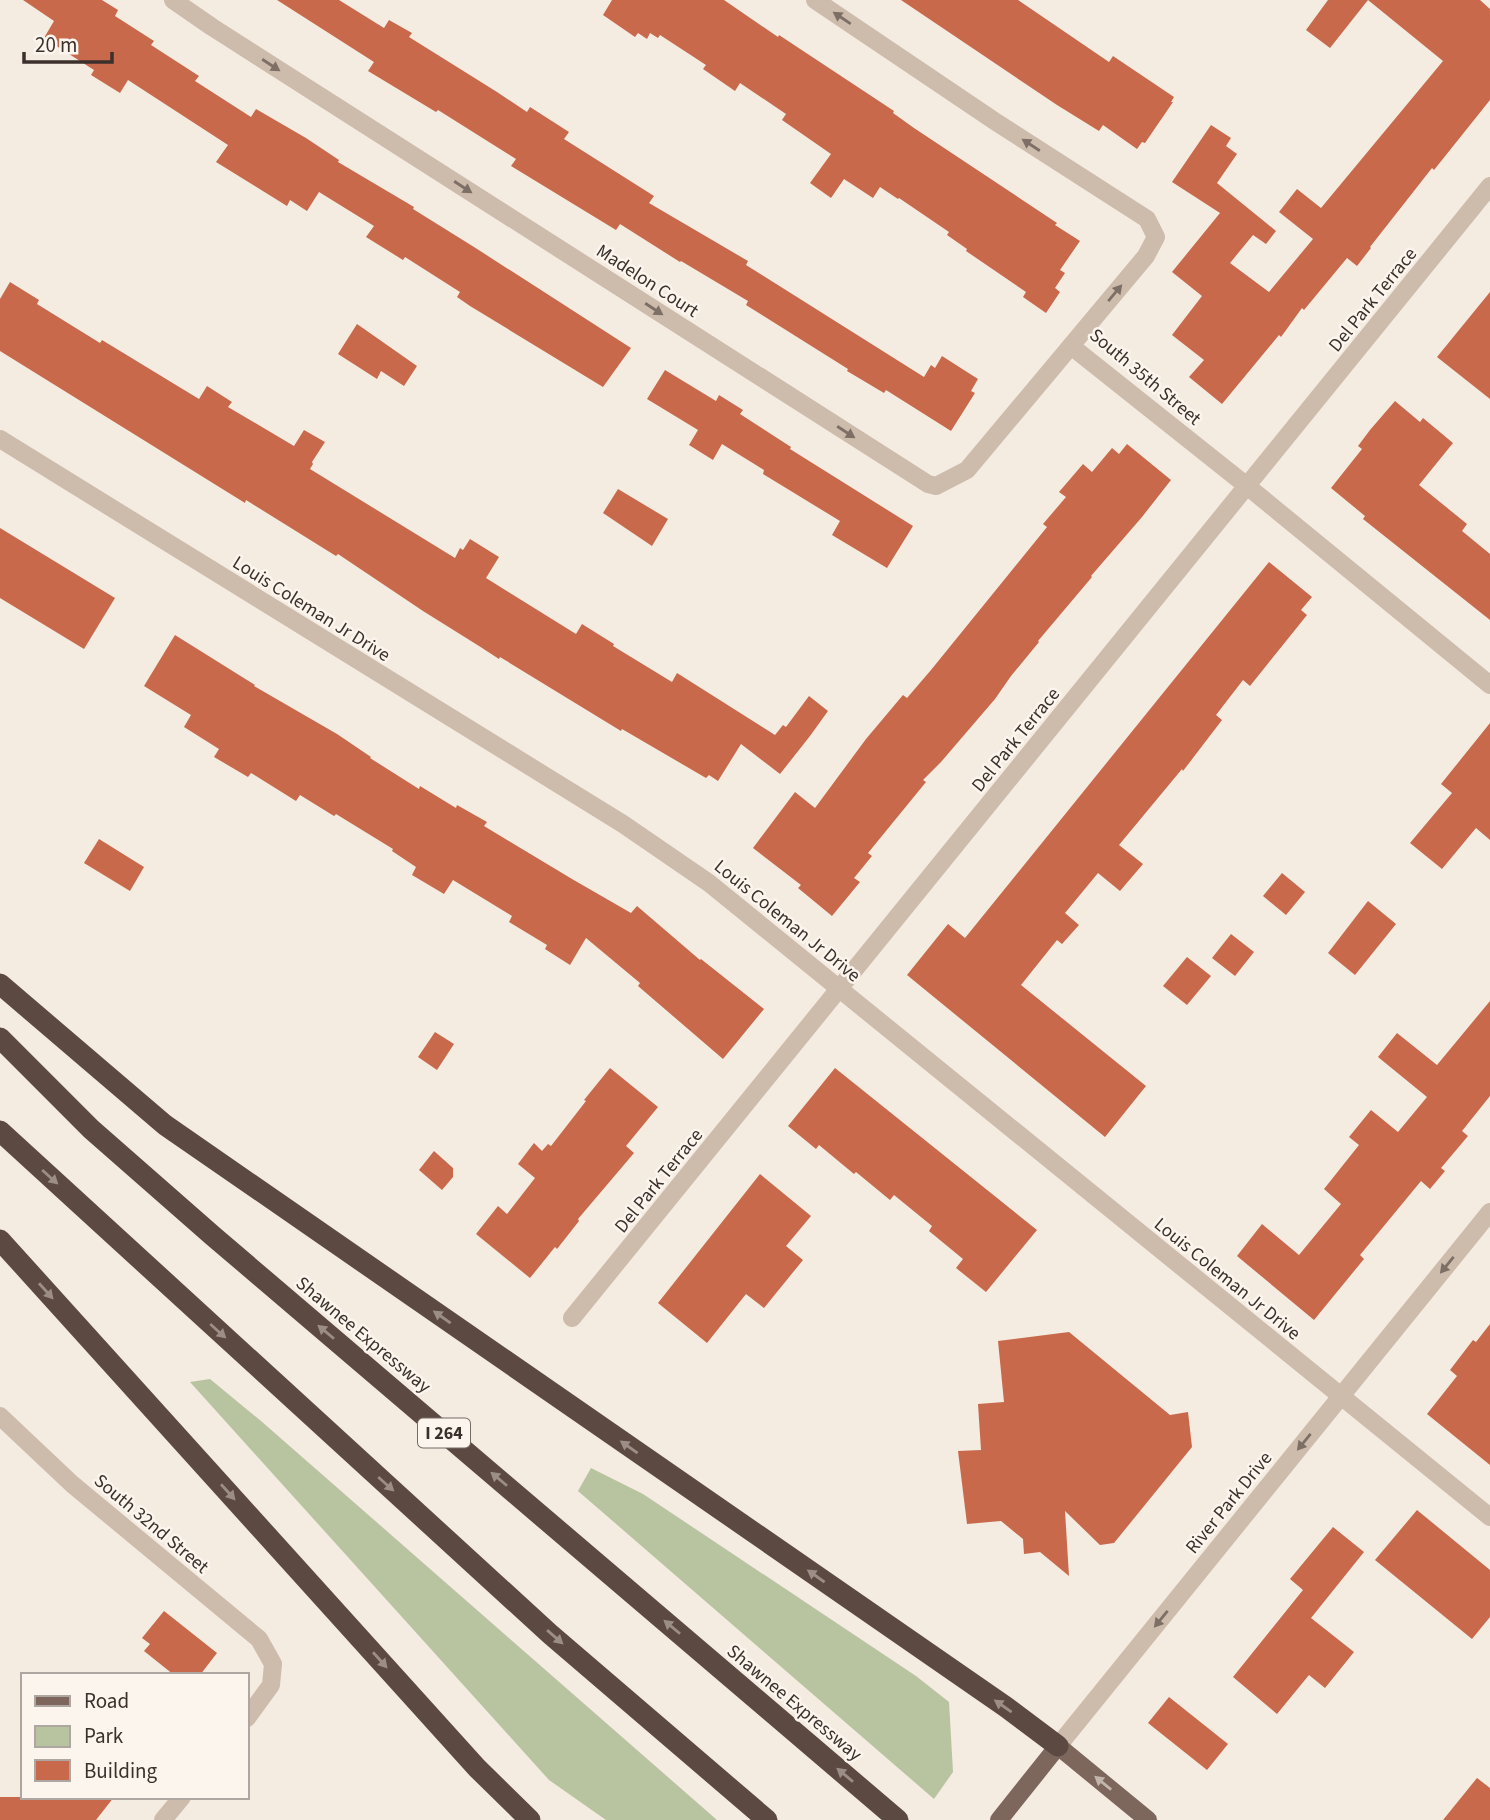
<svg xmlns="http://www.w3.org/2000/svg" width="1490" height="1820" viewBox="0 0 1490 1820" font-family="'Source Sans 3',sans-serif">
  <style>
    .green { fill: #b8c4a0 }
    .building { fill: #c8694b }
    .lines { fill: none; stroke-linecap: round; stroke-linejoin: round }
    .minor { stroke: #cdbbac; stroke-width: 18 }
    .major { stroke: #7d675c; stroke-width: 18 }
    .highway { stroke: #5c4a42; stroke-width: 21 }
    .oneway { fill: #7d6f65 }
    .oneway2 { fill: #9c8e87 }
    .oneway3 { fill: #c2b5ac }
    .labels { text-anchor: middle; stroke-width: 5; stroke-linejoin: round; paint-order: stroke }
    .shield { fill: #fbf5ee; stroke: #756b66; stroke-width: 2 }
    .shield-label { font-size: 18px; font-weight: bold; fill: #3b302b }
    .street-label { font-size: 19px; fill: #3b302b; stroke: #fbf5ee }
  </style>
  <rect width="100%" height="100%" fill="#f4ebe1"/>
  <g class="green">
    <path d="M210 1379 261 1421 717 1820H606L549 1780 190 1382Z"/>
    <path d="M591 1468 643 1494 916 1676 949 1702 953 1772 934 1799 578 1491Z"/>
  </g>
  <g class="building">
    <path d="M23 0H102L118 10 115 16 154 41 151 45 199 76 195 81 251 117 256 109 306 138 339 160 338 162 414 207 413 209 474 247 631 348 603 387 470 306 457 297 460 292 405 257 403 260 366 237 374 226 319 192 307 211 290 200 287 206 216 162 228 145 128 80 120 93 91 75 94 70 44 38 54 21Z"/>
    <path d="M277 0H339L384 28 389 20 412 33 409 37 497 92 527 112 530 107 569 132 564 139 654 196 649 203 748 261 746 265 924 377 931 365 935 368 942 356 978 379 971 391 975 393 951 431 886 390 884 393 847 371 848 369 746 305 748 301 681 261 680 262 620 224 616 230 511 166 516 159 438 110 436 112 368 71 374 62Z"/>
    <path d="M612 0H724L778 37 779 35 894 111 893 113 914 128 1057 223 1055 225 1080 241 1060 270 1065 273 1055 288 1060 292 1046 313 1023 297 1026 292 966 251 967 249 947 235 949 232 899 198 898 199 880 187 873 198 844 179 831 198 810 183 831 154 782 120 786 114 740 83 735 91 703 69 706 65 660 35 658 38 650 33 647 39 638 33 635 37 603 15Z"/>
    <path d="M901 0H1018L1109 62 1113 56 1174 97 1171 102H1173L1145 143 1142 142 1137 149 1103 125 1099 131 1057 105Z"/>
    <path d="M1328 0H1368L1330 48 1306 30Z"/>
    <path d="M1368 0H1480L1490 9V100L1434 170 1432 168 1370 247 1371 248 1357 266 1347 258 1304 310 1302 308 1281 337 1279 335 1222 404 1189 377 1204 360 1172 335 1202 296 1172 272 1220 213 1172 182 1211 125 1231 138 1226 146 1237 154 1217 183 1276 231 1266 244 1253 235 1230 263 1269 292 1313 239 1279 212 1297 189 1321 208 1443 61Z"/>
    <path d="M10 282 39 300 37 304 100 343 102 340 199 399 207 386 232 402 228 407 294 446 304 430 325 442 312 462 313 464 310 469 455 558 460 548 463 550 470 539 499 557 486 578 576 634 582 624 614 644 613 646 672 682 677 673 775 735 783 725 786 727 809 696 828 711 810 736 780 774 741 744 718 781 709 775 706 778 622 729 621 731 500 657 499 659 479 646 423 611 338 554 336 556 246 500 245 503 0 351V299Z"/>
    <path d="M1490 292V399L1437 357Z"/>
    <path d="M357 324 417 366 404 386 381 371 377 379 338 354Z"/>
    <path d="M665 370 716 401 719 395 743 410 740 414 791 447 790 449 913 526 887 568 832 535 840 521 763 474 764 470 722 444 713 460 689 445 698 430 647 399Z"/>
    <path d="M1395 401 1420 422 1423 418 1453 443 1419 485 1467 524 1462 531 1490 554V620L1363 519 1365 516 1331 488 1362 449 1358 446 1370 430Z"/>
    <path d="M1127 444 1171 480 1142 517 1091 576 1092 577 1038 641 1039 642 1011 676 995 699 941 762 923 780 926 782 868 853 872 856 854 878 860 882 832 916 798 888 801 885 753 848 795 792 815 808 866 739 903 695 907 698 931 670 1047 527 1043 524 1066 497 1059 492 1083 464 1092 472 1112 448 1119 454Z"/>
    <path d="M618 489 668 519 652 546 603 513Z"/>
    <path d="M0 528 115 598 84 649 0 598Z"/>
    <path d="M1269 562 1312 597 1301 610 1307 615 1250 686 1243 680 1216 715 1222 720 1183 771 1182 769 1119 845 1143 864 1120 891 1098 873 1065 913 1079 925 1062 944 1057 940 1021 985 1146 1086 1105 1137 907 975 948 924 965 938Z"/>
    <path d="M175 635 255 685 254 686 337 734 371 757 370 758 419 789 420 786 456 808 457 805 487 822 484 826 572 879 631 913 637 906 700 960 701 959 764 1009 723 1059 638 986 640 983 586 938 570 965 545 949 547 945 509 922 512 916 453 880 444 894 412 875 416 867 392 851 393 849 336 814 334 816 300 795 296 801 251 773 248 777 214 757 219 749 184 727 191 715 144 686Z"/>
    <path d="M1490 723V840L1476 828 1442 869 1410 843 1452 793 1441 784Z"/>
    <path d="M99 839 144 867 130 891 84 863Z"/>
    <path d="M1282 873 1305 892 1286 915 1263 896Z"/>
    <path d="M1368 901 1396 924 1355 975 1328 953Z"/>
    <path d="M1231 934 1254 952 1235 976 1212 958Z"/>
    <path d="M1187 957 1211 976 1187 1005 1163 986Z"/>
    <path d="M1490 1001V1096L1462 1131 1468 1136 1441 1168 1445 1171 1430 1189 1421 1181 1360 1255 1364 1259 1314 1320 1237 1256 1262 1224 1299 1255 1341 1204 1324 1189 1359 1145 1349 1137 1371 1110 1398 1132 1427 1097 1378 1057 1397 1033 1437 1065Z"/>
    <path d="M435 1032 454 1044 437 1070 418 1057Z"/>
    <path d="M610 1068 658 1107 626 1146 634 1153 578 1219 579 1221 557 1249 555 1247 530 1278 476 1234 498 1206 507 1214 535 1178 518 1164 534 1143 542 1151 548 1144 551 1146 586 1101 584 1100Z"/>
    <path d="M835 1068 1037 1230 986 1292 956 1268 963 1259 929 1231 932 1226 894 1195 890 1200 856 1172 854 1174 819 1145 816 1149 788 1126Z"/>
    <path d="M434 1151 453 1168V1177L442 1190 419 1170Z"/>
    <path d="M760 1174 811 1216 786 1246 803 1260 764 1308 746 1294 707 1343 658 1303Z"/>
    <path d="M1490 1324V1465L1427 1414 1457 1376 1450 1370 1473 1340 1476 1342Z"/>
    <path d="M1069 1332 1170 1415 1188 1412 1192 1447 1114 1543 1100 1545 1065 1511 1069 1576 1040 1552 1024 1554 1023 1539 1001 1521 967 1524 958 1451 981 1450 978 1404 1004 1402 998 1341Z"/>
    <path d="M1417 1510 1490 1570V1617L1472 1639 1375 1560Z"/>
    <path d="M1333 1527 1364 1552 1311 1618 1354 1652 1325 1688 1309 1675 1277 1714 1233 1677 1303 1590 1290 1579Z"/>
    <path d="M164 1611 217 1653 200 1675H174L144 1651 150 1644 142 1638Z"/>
    <path d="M1169 1697 1228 1744 1207 1770 1148 1723Z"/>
    <path d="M1477 1778 1490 1788V1820H1443Z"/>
    <path d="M0 1797H114L96 1820H0Z"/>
  </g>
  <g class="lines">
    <g class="minor">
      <path d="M173 0 212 27 928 484 936 486 967 470 1146 256 1156 237 1147 219 996 122 815 0"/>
      <path d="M1071 346 1247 486 1490 685"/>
      <path d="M0 439 623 824 709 883 1490 1517"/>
      <path d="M572 1318 1490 186"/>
      <path d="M0 1416 72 1484 259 1639 273 1664 271 1685 247 1718"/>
      <path d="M1058 1746 1490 1212"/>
      <path d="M163 1820 182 1797"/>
    </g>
    <path class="major" d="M999 1820 1058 1746 1148 1820"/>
    <g class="highway">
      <path d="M0 984 165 1125 1006 1707 1058 1746"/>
      <path d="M0 1038 91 1129 213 1236 898 1820"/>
      <path d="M0 1131 550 1634 767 1820"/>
      <path d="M0 1240 477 1768 530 1820"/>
    </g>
  </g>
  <defs><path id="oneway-solid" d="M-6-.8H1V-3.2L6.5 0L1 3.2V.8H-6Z" transform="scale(1.75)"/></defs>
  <g class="oneway">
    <use href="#oneway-solid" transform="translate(842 18) rotate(-146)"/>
    <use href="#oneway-solid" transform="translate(271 65) rotate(33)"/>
    <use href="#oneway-solid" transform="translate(1031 145) rotate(-147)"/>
    <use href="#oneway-solid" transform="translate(463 187) rotate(33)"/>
    <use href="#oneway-solid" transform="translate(1115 293) rotate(-50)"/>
    <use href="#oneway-solid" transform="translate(654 309) rotate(33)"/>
    <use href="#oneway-solid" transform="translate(846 432) rotate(33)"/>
    <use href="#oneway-solid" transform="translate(1447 1265) rotate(129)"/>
    <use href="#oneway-solid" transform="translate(1304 1442) rotate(129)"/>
    <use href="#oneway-solid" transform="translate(1161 1619) rotate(129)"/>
  </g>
  <g class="oneway2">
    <use href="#oneway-solid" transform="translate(50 1177) rotate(42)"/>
    <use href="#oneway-solid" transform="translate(46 1291) rotate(48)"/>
    <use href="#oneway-solid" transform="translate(442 1317) rotate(-145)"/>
    <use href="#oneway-solid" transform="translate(218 1331) rotate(42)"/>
    <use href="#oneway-solid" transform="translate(326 1332) rotate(-140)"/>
    <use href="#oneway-solid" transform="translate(629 1447) rotate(-145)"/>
    <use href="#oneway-solid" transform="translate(499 1479) rotate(-140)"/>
    <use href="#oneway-solid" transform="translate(386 1484) rotate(42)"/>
    <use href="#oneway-solid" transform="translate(228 1492) rotate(48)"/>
    <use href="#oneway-solid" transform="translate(816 1576) rotate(-145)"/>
    <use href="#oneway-solid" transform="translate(672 1627) rotate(-140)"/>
    <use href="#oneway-solid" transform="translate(555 1637) rotate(41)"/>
    <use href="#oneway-solid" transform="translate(380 1660) rotate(48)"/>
    <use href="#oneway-solid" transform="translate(1003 1706) rotate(-145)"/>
    <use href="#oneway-solid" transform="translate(845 1775) rotate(-140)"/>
  </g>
  <use class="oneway3" href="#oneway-solid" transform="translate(1103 1783) rotate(-141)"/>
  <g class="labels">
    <rect class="shield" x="418" y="1418.5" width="52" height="29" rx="5"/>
    <g class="shield-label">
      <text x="444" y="1439">I 264</text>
    </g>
    <g class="street-label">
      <text transform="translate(648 280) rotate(33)" y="7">Madelon Court</text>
      <text transform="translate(1372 299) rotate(-51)" y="7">Del Park Terrace</text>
      <text transform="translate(1146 376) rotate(40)" y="7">South 35th Street</text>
      <text transform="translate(312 608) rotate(32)" y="7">Louis Coleman Jr Drive</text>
      <text transform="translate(1015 739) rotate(-51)" y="7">Del Park Terrace</text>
      <text transform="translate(788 920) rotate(39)" y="7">Louis Coleman Jr Drive</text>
      <text transform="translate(658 1180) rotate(-51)" y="7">Del Park Terrace</text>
      <text transform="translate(1228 1278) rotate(39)" y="7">Louis Coleman Jr Drive</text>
      <text transform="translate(364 1334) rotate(40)" y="7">Shawnee Expressway</text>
      <text transform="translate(1228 1502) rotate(-51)" y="7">River Park Drive</text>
      <text transform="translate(152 1523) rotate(40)" y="7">South 32nd Street</text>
      <text transform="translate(795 1702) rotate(40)" y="7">Shawnee Expressway</text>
    </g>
  </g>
  <rect x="21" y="1673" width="228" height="126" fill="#fbf5ee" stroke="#aea6a0" stroke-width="2"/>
  <rect x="35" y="1696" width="35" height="10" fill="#7d675c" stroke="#aea6a0" stroke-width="2"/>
  <text x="84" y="1708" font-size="21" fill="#3b302b">Road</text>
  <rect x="35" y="1726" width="35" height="21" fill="#b8c4a0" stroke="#aea6a0" stroke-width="2"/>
  <text x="84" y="1743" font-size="21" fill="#3b302b">Park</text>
  <rect x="35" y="1760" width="35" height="21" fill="#c8694b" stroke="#aea6a0" stroke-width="2"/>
  <text x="84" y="1778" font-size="21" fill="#3b302b">Building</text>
  <path d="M24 52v10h88v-10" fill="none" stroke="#3b302b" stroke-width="3.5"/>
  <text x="35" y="52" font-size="21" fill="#3b302b" stroke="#fbf5ee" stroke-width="5" paint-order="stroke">20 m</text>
</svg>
